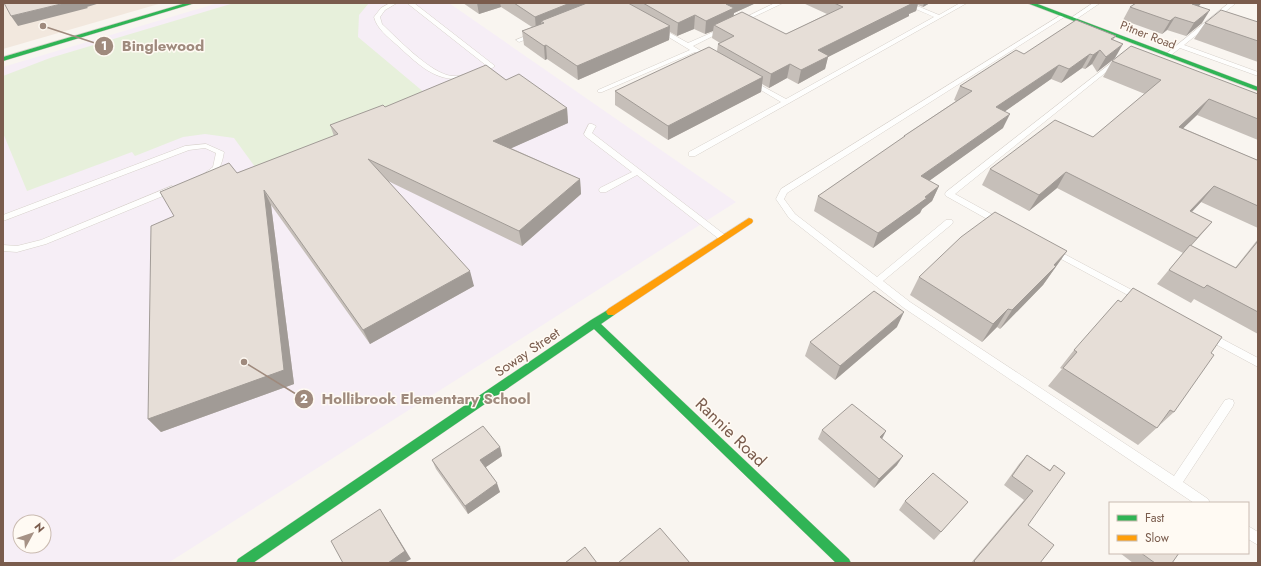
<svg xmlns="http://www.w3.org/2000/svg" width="1261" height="566" viewBox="0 0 1261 566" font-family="Jost,sans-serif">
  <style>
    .residential { fill: #f2e8de }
    .education { fill: #f6eef6; fill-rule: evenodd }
    .green { fill: #e7f0db }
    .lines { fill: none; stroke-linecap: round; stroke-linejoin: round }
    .lane-casing { stroke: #d7d1cb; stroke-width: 1 }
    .fast-casing { stroke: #d9d2cb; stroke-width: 1 }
    .slow-casing { stroke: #d9d2cb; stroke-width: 1 }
    .lane { fill: #fefefd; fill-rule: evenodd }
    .fast { fill: #30b455; fill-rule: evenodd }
    .slow { fill: #ff9f0a; fill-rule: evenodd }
    .wall { fill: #c6bfb9 }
    .shaded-wall { fill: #a19b96 }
    .building { fill: #e6ded7; stroke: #a19b96 }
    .labels { text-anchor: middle; stroke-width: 3; stroke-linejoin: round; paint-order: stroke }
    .far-street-label { font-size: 12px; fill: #7a5c4d; stroke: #fffaf3 }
    .street-label { font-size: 14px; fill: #7a5c4d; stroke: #fffaf3 }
    .near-street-label { font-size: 17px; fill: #7a5c4d; stroke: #fffaf3 }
    .leader { fill: none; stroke: #9f8a7d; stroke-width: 1.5 }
    .callout-dot { fill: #9f8a7d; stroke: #fffaf3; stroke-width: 1.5 }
    .mark-label { font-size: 12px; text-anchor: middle; font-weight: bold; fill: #fff }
    .callout-label { font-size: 15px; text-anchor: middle; font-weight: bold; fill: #9f8a7d; stroke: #fffaf3; stroke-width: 3; stroke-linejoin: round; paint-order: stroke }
  </style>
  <rect width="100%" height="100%" fill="#f9f5f0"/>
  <path class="residential" d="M3 3H162L3 49Z"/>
  <path class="education" d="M218 3H449L736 202 168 563H5L3 554V67ZM20 522H44V546H20Z"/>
  <path class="green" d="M234 3H369L359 15 358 37 432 99 258 171 234 138 205 134 183 137 135 156 132 152 27 191 3 133V76L50 58Z"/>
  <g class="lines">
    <defs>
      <g id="lane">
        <path d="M390 3H397L385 10 380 17 382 24C398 39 431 74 452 76 464 77 476 70 487 66L407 3H414L495 66C490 70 482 73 476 75 441 88 421 67 397 45 388 37 377 29 374 17L381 8Z"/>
        <path d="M775 3H783L741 23 736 22Z"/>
        <path d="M902 3H910L939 15 960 3H967L695 156H689V152L781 102 749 83V81H753L786 99 934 17Z"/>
        <path d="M1093 3H1100L1075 20H1071V18Z"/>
        <path d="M1229 3H1236L1184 45 1258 72V76L1180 48 1170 56H1166V54Z"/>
        <path d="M1061 15 1066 16 787 193 784 199 795 214 877 277 946 220H952L953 222 952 224 883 281 910 302 1174 476 1225 400 1229 399 1233 400 1234 403 1233 406 1183 482 1208 499 1210 503H1194L904 308 789 218 776 199 781 189Z"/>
        <path d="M657 28H661L688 43 720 29 725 30 693 46 711 57V59H707L695 52 602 92H598V90L690 50 657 30Z"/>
        <path d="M533 33 535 34V36L519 42 516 40Z"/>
        <path d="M1115 60 1120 61 955 194 1002 220 1003 222 1002 224H996L946 196 945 194 946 192Z"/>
        <path d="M589 124H592L596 126 592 133 725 235 726 237 725 239H719L637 175 606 192H600L599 190 600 188 632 172 585 136 584 134Z"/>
        <path d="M206 144 224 152C222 165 218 175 205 178L201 176 213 167 216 153 205 148 189 150 3 221V215L185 146Z"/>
        <path d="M172 186 176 189 175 191 46 244 17 252 3 251V245L17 246 41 240Z"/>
        <path d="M1053 248 1143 296 1145 298 1143 300H1137L1050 253 1049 251 1050 249Z"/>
        <path d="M1209 332 1258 358V367L1206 339 1204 336 1206 333Z"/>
        <path d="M1248 526 1258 532V545L1248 539Z"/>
      </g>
      <g id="fast">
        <path d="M186 3H195L3 61V57Z"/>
        <path d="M1027 3H1035L1258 87V91Z"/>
        <path d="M611 308 614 309 616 312 614 315 601 324 849 559 851 563H836L594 329 253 563H236L238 559 591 320Z"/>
      </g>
      <path id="slow" d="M749 218 752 219 753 221 752 223 614 315H608L606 312 608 309Z"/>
    </defs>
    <use href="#lane" class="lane-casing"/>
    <use href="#fast" class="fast-casing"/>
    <use href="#slow" class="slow-casing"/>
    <use href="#lane" class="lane"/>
    <use href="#fast" class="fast"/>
    <use href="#slow" class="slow"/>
  </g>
  <g class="wall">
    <path d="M463 3H756L734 13 733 16 786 34 827 14 803 3H930L923 7 918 5 916 11 909 14V16L828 57 825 69 798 84 787 78 769 88 762 84 761 92 668 140 615 105V91L717 51 718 44 720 43 712 38 713 31 705 34 694 29 677 36 670 32 669 40 578 80 547 59 545 60 524 45 522 31 532 27 501 7 479 14Z"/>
    <path d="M1136 3H1201L1198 6 1202 23 1186 36 1167 30 1162 34 1123 20 1130 7Z"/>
    <path d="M1258 22V62L1194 39 1205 23Z"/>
    <path d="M1116 36 1113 40 1115 58 1097 72 1092 64 1085 69 1082 68 1061 83 1051 79 1005 111 1003 128 929 181 939 186 932 201 922 209 920 213 873 248 814 211 818 196 903 138 904 136 956 101 954 100 960 86 1024 54Z"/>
    <path d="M1112 61 1258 94V140L1197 115 1183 128 1257 160 1258 159V228L1201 202 1192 212 1212 222 1191 246 1235 268 1258 239V334L1194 299 1191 303 1157 284 1183 253 1057 188 1029 211 982 185 990 169 1093 137 1145 94 1103 77Z"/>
    <path d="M506 80 567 108 568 123 511 148 580 179 581 194 522 246 388 181 474 286 370 344 271 205 294 384 161 432 148 419 174 216 237 173 334 136 330 125 385 107Z"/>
    <path d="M1067 251 1043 285 1000 329 997 327 982 342 910 295 919 277Z"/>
    <path d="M897 327 835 380 805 356 810 342Z"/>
    <path d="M1074 350 1211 353 1174 412 1138 445 1048 386 1062 369 1060 368Z"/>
    <path d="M822 430 897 465 874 488 818 439Z"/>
    <path d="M500 447 502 456 486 467 500 492 468 514 436 469 432 460Z"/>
    <path d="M1027 455 1050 470 1054 465 1028 525 1040 563H971L1024 500 1004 485 1019 464Z"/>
    <path d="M905 501 968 502 934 540 899 510Z"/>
    <path d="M1120 553H1179L1172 563H1133Z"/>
  </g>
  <g class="shaded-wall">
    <path d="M65 3H100L87 7 88 8 18 26 11 16Z"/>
    <path d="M477 3H500L501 7 479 14Z"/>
    <path d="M570 3H603L544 23 541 21 542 28 536 30 535 17Z"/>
    <path d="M728 3H756L734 13 733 21 714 25 713 31 705 34 706 21 726 4Z"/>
    <path d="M911 3H918L916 11 909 14V16L828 57 825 69 798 84 801 70 818 50Z"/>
    <path d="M924 3H930L923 7Z"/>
    <path d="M1194 3H1201L1200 5 1184 17 1192 4Z"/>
    <path d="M1210 10 1202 23 1186 36 1194 23Z"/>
    <path d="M695 15 694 29 677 36 678 23Z"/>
    <path d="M1175 17 1167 30 1162 34 1170 21Z"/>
    <path d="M670 26 669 40 578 80 577 66Z"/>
    <path d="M1123 44 1115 58 1097 72 1106 57Z"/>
    <path d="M546 45 547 59 545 60 544 46Z"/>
    <path d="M1100 50 1092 64 1085 69 1093 55Z"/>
    <path d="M1090 54 1082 68 1061 83 1069 69Z"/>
    <path d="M790 64 787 78 769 88 771 74Z"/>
    <path d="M1059 65 1051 79 990 122 996 107Z"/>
    <path d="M763 77 761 92 668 140V126Z"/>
    <path d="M1209 99 1197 115 1168 143 1179 127Z"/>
    <path d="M567 108 568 123 496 155 493 141Z"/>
    <path d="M1010 114 1003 128 915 191 921 176Z"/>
    <path d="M1066 172 1057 188 1029 211 1039 195Z"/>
    <path d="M580 179 581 194 522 246 519 231Z"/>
    <path d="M939 186 932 201 922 209 920 213 873 248 878 233Z"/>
    <path d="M1214 186 1201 202 1177 227 1190 211Z"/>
    <path d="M264 190 271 205 294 384 161 432 148 419Z"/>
    <path d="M1212 222 1198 238 1183 254 1197 238Z"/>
    <path d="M1067 251 1043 285 1000 329 1012 310Z"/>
    <path d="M470 271 474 286 370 344 363 330Z"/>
    <path d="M1008 309 997 327 982 342 993 324Z"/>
    <path d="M904 312 897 327 835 380 840 366Z"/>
    <path d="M886 431 881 441 880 437Z"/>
    <path d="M500 447 502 456 483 469 480 460Z"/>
    <path d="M903 456 897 465 874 488 879 479Z"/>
    <path d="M497 483 500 492 468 514 465 506Z"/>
    <path d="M385 517 411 559 404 563H388Z"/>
  </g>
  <g class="building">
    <path d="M4 3H65L11 16Z"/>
    <path d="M514 3H570L535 17Z"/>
    <path d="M587 3H628L670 26 577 66 546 45 544 46 522 31 544 23 541 21Z"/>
    <path d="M643 3H728L726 4 734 8 706 21 695 15 678 23Z"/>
    <path d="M834 3H913L818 50 829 56 801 70 790 64 771 74 718 44 734 36 714 25 742 12 786 34 843 7Z"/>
    <path d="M1136 3H1194L1192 4 1210 10 1194 23 1175 17 1170 21 1130 7Z"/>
    <path d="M1221 10 1258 22V41L1205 23Z"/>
    <path d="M1076 20 1116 36 1111 39 1123 44 1106 57 1100 50 1093 55 1090 54 1069 69 1059 65 996 107 1010 114 921 176 939 186 925 197 927 198 878 233 818 196 905 136H904L972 91 960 86 1016 50 1024 54Z"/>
    <path d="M1131 46 1258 94V119L1209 99 1179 127 1257 160 1258 159V206L1214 186 1190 211 1212 222 1197 238 1066 172 1039 195 990 169 1055 120 1093 137 1161 80 1112 61Z"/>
    <path d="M709 47 763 77 668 126 615 91Z"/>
    <path d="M486 65 506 80 519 74 567 108 493 141 580 179 519 231 368 159 470 271 363 330 264 190 284 370 148 419 151 226 174 216 160 192 229 163 237 173 338 134 330 125 383 105 385 107Z"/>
    <path d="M995 212 1067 251 1054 265 1056 266 1012 310 1008 309 993 324 919 277 961 237Z"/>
    <path d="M1258 241V312L1207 285 1204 288 1169 270 1190 245 1236 268Z"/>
    <path d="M1133 288 1222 337 1211 353 1214 355 1174 412 1170 410 1157 428 1063 368 1077 352 1074 350 1118 300 1121 302Z"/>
    <path d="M874 291 904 312 840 366 810 342Z"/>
    <path d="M852 404 886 431 880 437 903 456 879 479 822 430Z"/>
    <path d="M483 426 500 447 480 460 497 483 465 506 432 460Z"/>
    <path d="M1027 455 1050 471 1054 465 1065 473 1028 525 1054 545 1040 563H976L974 561 1033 491 1012 476Z"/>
    <path d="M933 473 968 502 941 532 905 501Z"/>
    <path d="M380 509 405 551 388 563H343L331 541Z"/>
    <path d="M660 528 690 563H618Z"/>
    <path d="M585 547 597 563H565Z"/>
    <path d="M1141 553H1179L1172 563H1155Z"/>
  </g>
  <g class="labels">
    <g class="far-street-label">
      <text transform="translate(1148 35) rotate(21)" y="4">Pitner Road</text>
    </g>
    <g class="street-label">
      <text transform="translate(527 352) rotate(-34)" y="5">Soway Street</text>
    </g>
    <g class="near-street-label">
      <text transform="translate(731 432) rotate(44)" y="6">Rannie Road</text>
    </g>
  </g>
  <path class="leader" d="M43 26L104 46M244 362L304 399"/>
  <g class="callout-dot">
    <circle cx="43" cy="26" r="4"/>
    <circle cx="244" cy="362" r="4"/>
    <circle cx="104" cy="46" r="10"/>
    <circle cx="304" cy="399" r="10"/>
  </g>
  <g class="mark-label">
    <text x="104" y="50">1</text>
    <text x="304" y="403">2</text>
  </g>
  <g class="callout-label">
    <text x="163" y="51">Binglewood</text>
    <text x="426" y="404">Hollibrook Elementary School</text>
  </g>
  <rect width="1261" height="566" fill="none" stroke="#7a5c4d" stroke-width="8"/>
  <rect x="1109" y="502" width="140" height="52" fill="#fffaf3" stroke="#cabbb1"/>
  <rect x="1117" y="515" width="20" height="6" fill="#30b455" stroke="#cabbb1"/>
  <text x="1145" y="522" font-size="12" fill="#7a5c4d">Fast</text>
  <rect x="1117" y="535" width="20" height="6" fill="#ff9f0a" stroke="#cabbb1"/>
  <text x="1145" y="542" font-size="12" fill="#7a5c4d">Slow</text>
  <g transform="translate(32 534) rotate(50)"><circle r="19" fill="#fffaf3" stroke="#cabbb1"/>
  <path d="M0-3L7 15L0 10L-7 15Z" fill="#a69286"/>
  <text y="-6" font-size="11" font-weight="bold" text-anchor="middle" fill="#7a5c4d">N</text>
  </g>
</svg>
